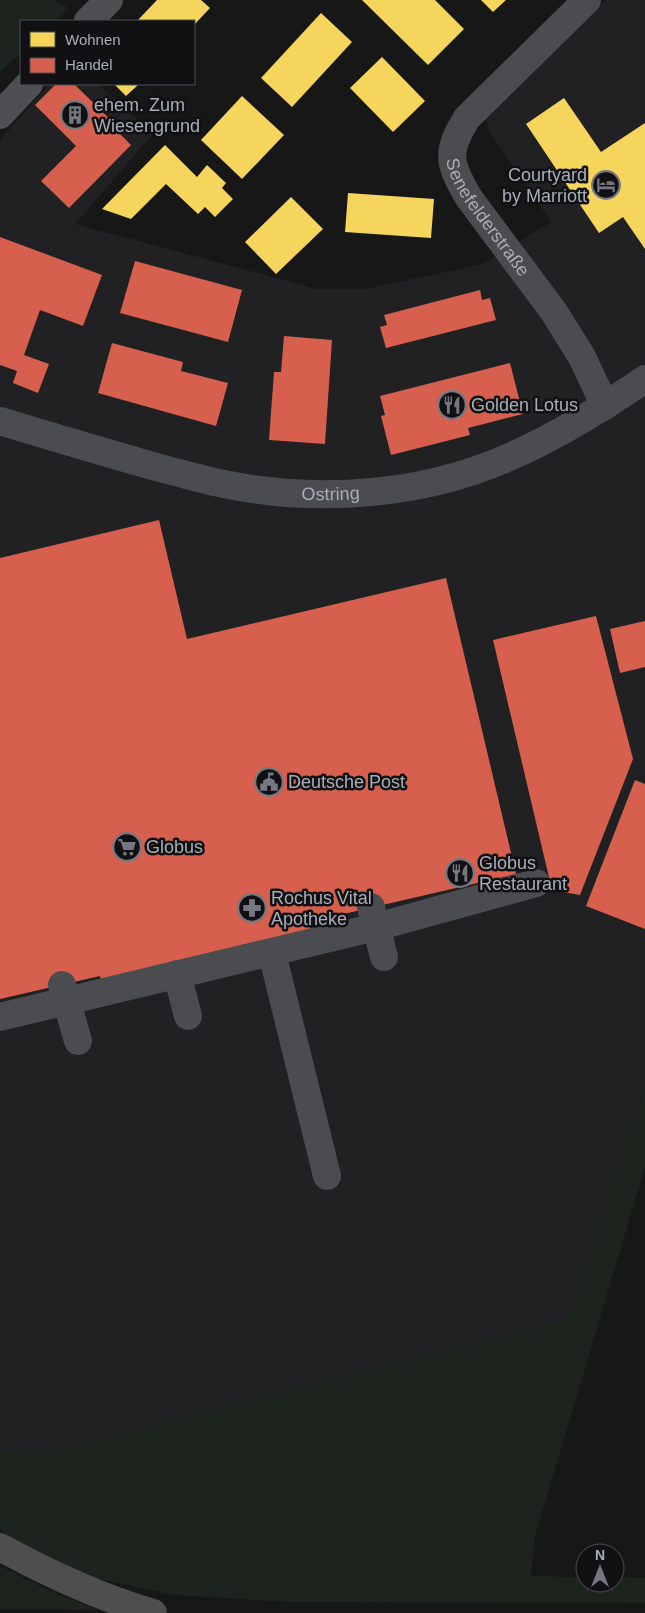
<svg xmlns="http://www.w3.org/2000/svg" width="645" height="1613" viewBox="0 0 645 1613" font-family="Helvetica,sans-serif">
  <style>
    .built { fill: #212123 }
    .green { fill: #1d241e }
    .homes { fill: #f6d55c }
    .shops { fill: #d6604d }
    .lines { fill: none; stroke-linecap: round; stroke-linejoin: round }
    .minor { stroke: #4b4c50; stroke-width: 28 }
    .major { stroke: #4d4f52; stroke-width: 28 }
    .highway { stroke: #4e4e51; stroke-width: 28 }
    .labels { text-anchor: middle; stroke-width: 5; stroke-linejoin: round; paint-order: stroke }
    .poi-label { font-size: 18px; fill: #a8adb8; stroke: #111113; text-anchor: start }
    .street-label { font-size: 18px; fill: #a8adb8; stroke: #111113 }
  </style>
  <rect width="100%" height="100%" fill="#171717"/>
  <path class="built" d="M606 0H645V1087L565 1321 39 1454 0 1451V140L49 84H97L154 133 75 224 317 289H366L483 264 551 222 489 131 485 119Z"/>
  <g class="green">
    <path d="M0 0H55L68 8 55 21H21V53L0 72Z"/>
    <path d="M645 1087V1167L535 1536 531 1576 585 1577V1583H615V1577L645 1578V1603L288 1602 175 1595 85 1576 21 1545 0 1529V1451L39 1454 565 1321Z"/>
    <path d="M0 1566 44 1588 98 1610 0 1609Z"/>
  </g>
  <g class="homes">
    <path d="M157 0H201L210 8 194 25V21H137Z"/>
    <path d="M362 0H435L464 29 428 65Z"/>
    <path d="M481 0H506L493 12Z"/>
    <path d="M321 13 352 42 292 107 261 78Z"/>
    <path d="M382 57 425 101 393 132 350 88Z"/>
    <path d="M114 84H139L126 96Z"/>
    <path d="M242 96 284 135 242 179 201 140Z"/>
    <path d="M564 98 601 152 645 123V249L623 217 599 233 526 124Z"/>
    <path d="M165 145 197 177 207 165 226 183 222 188 233 199 215 217 205 207 198 214 166 184 131 219 102 209Z"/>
    <path d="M348 193 434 199 431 238 345 232Z"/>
    <path d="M291 197 323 229 276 274 245 242Z"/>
  </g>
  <g class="shops">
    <path d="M56 84H74L115 124 112 126 131 145 69 208 41 181 76 146 35 105Z"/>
    <path d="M0 237 102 275 83 326 40 310 24 355 49 364 38 393 13 383 17 371 0 365Z"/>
    <path d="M135 261 242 290 228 342 120 313Z"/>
    <path d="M480 290 482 300 490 298 496 320 386 348 380 327 387 325 384 315Z"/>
    <path d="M284 336 332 340 325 444 269 440 274 372H281Z"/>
    <path d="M112 343 183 362 181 371 228 383 216 426 98 393Z"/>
    <path d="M510 363 523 414 468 428 470 435 391 455 381 416 385 415 380 396Z"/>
    <path d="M159 520 187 639 446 578 516 874 309 922 312 935 102 985 100 976 0 999V558Z"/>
    <path d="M596 616 633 759 580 895 552 890 493 640Z"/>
    <path d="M645 621V667L620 673 610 629Z"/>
    <path d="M635 780 645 784V929L586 906Z"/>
  </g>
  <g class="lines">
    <g class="minor">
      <path id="s1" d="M587 0 467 118C445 153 449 164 469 198L554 312 582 357 605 406"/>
      <path id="s2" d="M0 421C52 437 104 452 156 467 180 473 205 481 229 485 321 503 422 495 507 458 556 437 601 409 645 379"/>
      <path d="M371 907 384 957"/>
      <path d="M272 953 327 1176"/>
      <path d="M177 974 188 1016"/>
      <path d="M62 985 78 1041"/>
      <path d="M0 1017 376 927 536 883"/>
    </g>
    <g class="major">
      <path d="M88 21 109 0"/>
      <path d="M0 115 29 84"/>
    </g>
    <path class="highway" d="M0 1547C49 1574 99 1597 153 1613"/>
  </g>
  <defs>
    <symbol id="building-ring" viewBox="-11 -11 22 22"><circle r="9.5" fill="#111113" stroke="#757880" stroke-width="1.5"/><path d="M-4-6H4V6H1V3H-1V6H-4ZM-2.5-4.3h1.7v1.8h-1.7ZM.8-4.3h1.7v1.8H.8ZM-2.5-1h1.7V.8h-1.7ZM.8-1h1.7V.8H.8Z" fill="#757880"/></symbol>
    <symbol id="hotel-ring" viewBox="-11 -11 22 22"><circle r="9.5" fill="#111113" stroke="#757880" stroke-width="1.5"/><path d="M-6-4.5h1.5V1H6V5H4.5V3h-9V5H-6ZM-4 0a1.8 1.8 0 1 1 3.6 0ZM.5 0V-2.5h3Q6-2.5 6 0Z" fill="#757880"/></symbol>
    <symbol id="restaurant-ring" viewBox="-11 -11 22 22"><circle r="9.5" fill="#111113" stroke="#757880" stroke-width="1.5"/><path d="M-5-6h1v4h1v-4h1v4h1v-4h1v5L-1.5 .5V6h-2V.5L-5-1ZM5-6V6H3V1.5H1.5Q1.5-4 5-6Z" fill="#757880"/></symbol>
    <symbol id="civic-ring" viewBox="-11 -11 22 22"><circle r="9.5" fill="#111113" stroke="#757880" stroke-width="1.5"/><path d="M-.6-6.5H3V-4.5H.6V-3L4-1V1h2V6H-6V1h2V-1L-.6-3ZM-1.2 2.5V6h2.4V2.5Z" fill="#757880"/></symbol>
    <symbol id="supermarket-ring" viewBox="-11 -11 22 22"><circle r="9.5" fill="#111113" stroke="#757880" stroke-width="1.5"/><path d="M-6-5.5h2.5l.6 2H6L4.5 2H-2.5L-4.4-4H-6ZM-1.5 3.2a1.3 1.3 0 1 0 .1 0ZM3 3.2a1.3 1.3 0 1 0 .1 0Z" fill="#757880"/></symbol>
    <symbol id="pharmacy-ring" viewBox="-11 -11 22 22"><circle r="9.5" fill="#111113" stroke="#757880" stroke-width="1.5"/><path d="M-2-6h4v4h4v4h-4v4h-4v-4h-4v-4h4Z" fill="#757880"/></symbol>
  </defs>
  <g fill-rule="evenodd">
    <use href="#building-ring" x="59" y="99" width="32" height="32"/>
    <use href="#hotel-ring" x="590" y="169" width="32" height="32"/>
    <use href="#restaurant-ring" x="436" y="389" width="32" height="32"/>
    <use href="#civic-ring" x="253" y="766" width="32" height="32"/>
    <use href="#supermarket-ring" x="111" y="831" width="32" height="32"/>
    <use href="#restaurant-ring" x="444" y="857" width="32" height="32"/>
    <use href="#pharmacy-ring" x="236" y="892" width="32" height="32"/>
  </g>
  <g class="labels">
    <g class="poi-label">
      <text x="94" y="111">ehem. Zum<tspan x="94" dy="21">Wiesengrund</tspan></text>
      <text x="587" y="181" text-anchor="end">Courtyard<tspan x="587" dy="21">by Marriott</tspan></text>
      <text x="471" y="411">Golden Lotus</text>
      <text x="288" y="788">Deutsche Post</text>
      <text x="146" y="853">Globus</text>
      <text x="479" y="869">Globus<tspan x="479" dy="21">Restaurant</tspan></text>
      <text x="271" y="904">Rochus Vital<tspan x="271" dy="21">Apotheke</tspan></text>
    </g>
    <g class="street-label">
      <text dy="6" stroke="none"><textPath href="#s1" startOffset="281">Senefelderstraße</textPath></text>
      <text dy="6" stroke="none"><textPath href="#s2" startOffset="340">Ostring</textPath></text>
    </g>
  </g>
  <rect x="20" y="20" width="175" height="65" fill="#111113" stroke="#4d4f55"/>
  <rect x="30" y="32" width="25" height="15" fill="#f6d55c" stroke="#4d4f55"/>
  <text x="65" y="45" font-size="15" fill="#a8adb8">Wohnen</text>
  <rect x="30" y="58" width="25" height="15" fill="#d6604d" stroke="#4d4f55"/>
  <text x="65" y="70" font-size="15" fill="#a8adb8">Handel</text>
  <g transform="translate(600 1568)"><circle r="24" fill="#111113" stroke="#4d4f55"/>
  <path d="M0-4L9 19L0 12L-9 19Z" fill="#757880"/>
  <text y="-8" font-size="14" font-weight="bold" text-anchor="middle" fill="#a8adb8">N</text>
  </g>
</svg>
